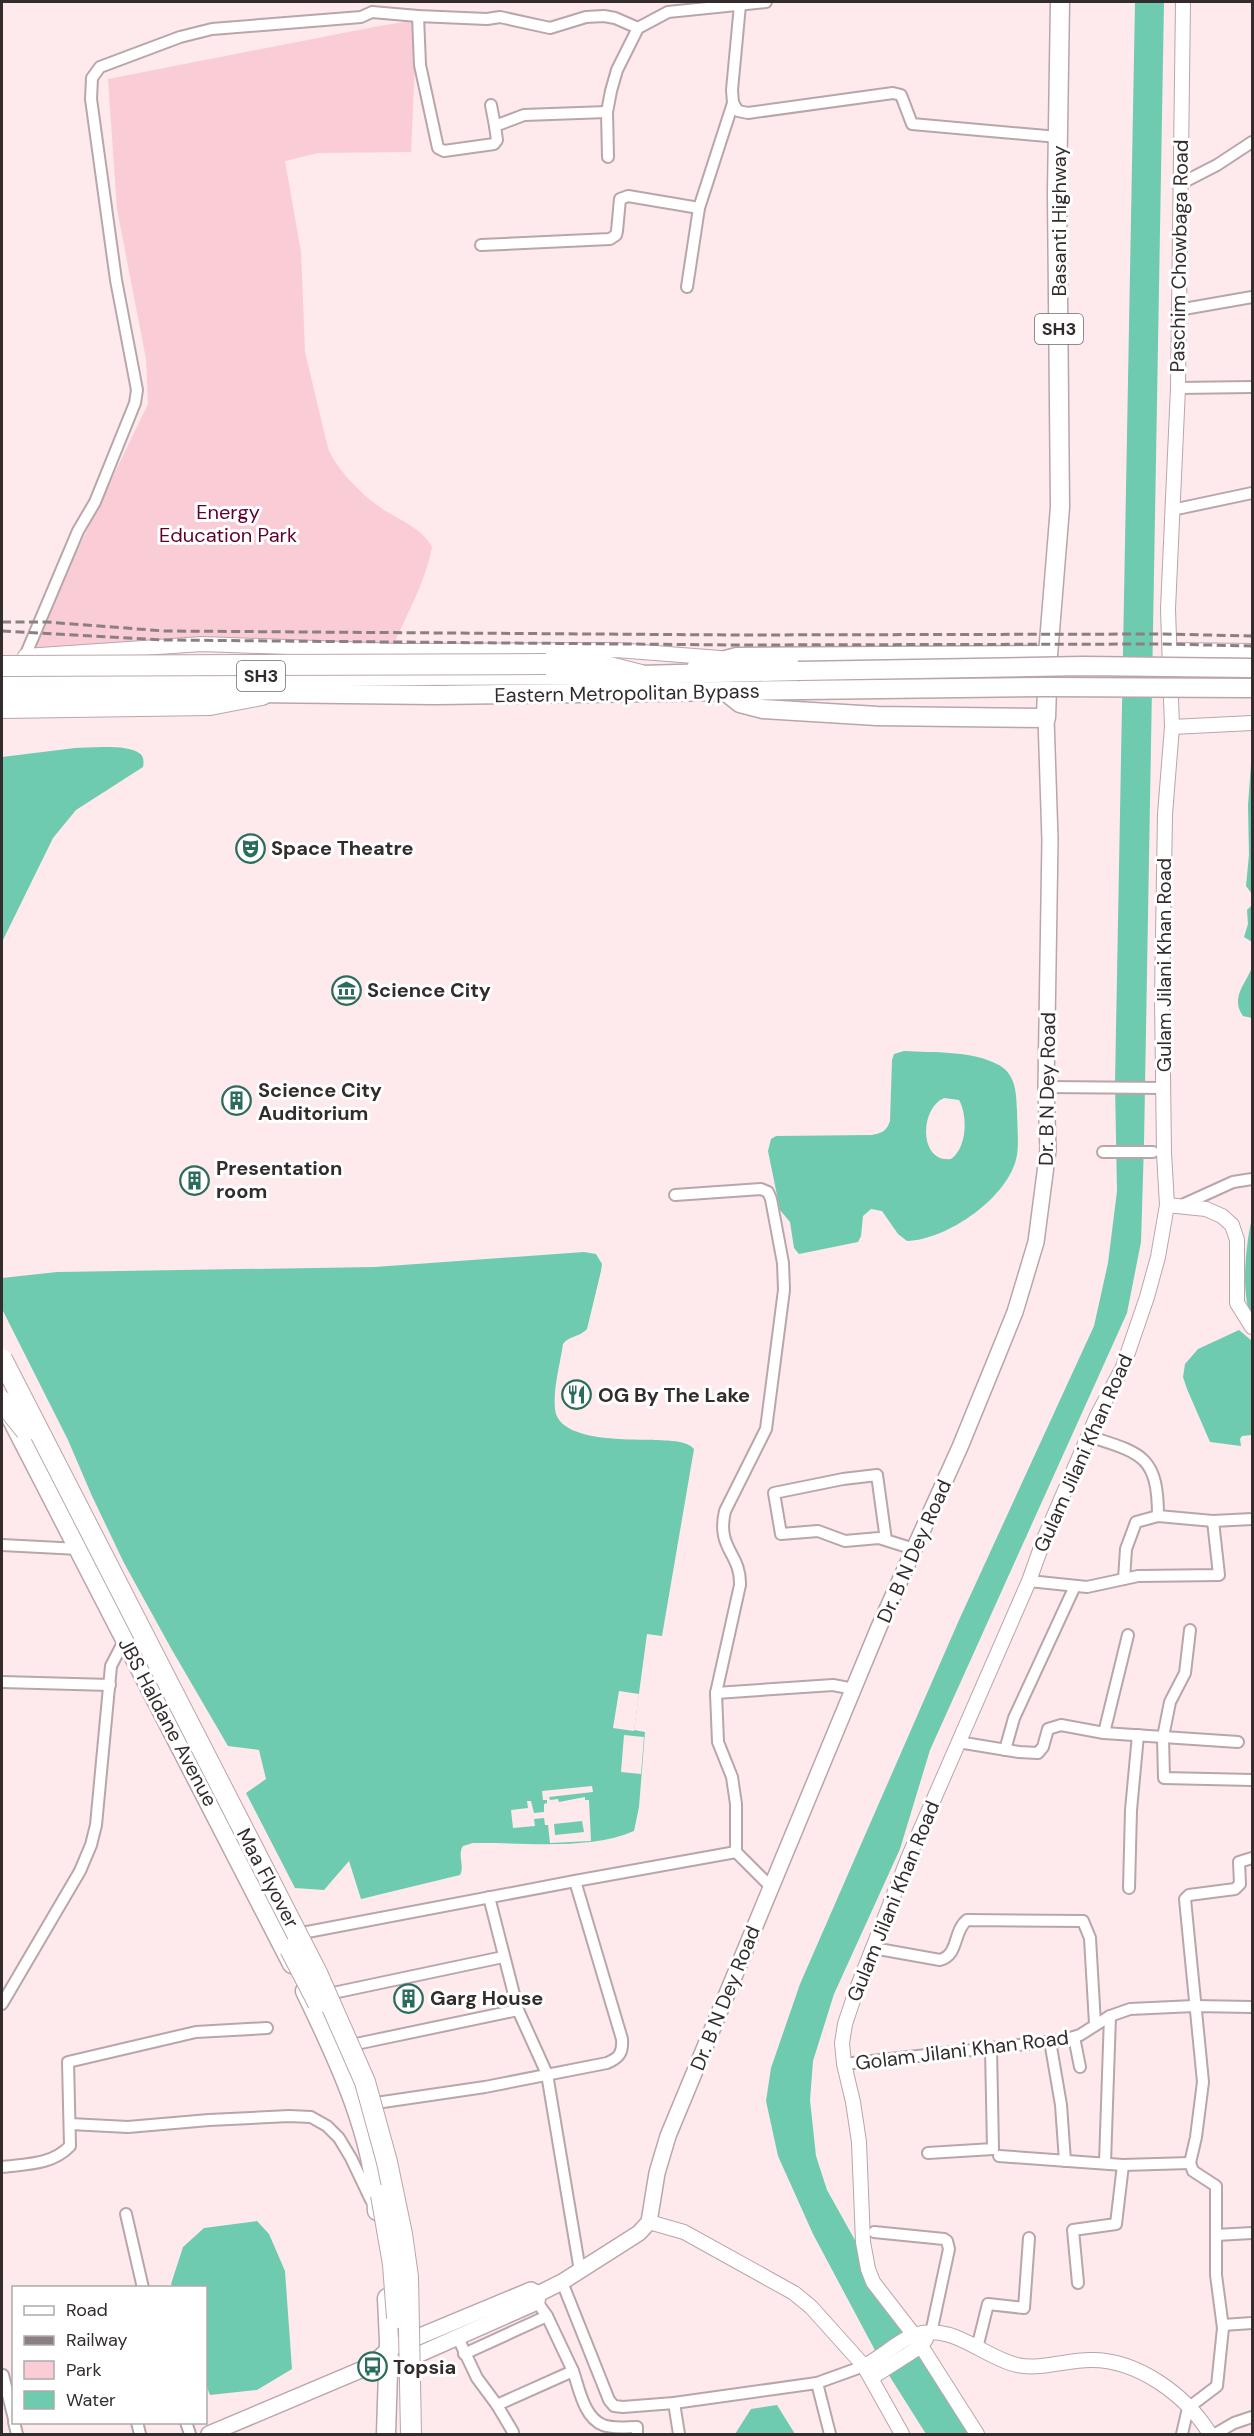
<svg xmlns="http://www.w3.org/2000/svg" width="1254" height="2436" viewBox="0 0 1254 2436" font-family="'DM Sans',sans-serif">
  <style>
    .green { fill: #faccd6 }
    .water { fill: #6ecbb0; fill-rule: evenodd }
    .pier { fill: #fee9ed; fill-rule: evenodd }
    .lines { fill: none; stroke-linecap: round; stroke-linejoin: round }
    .minor-casing { stroke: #b9a6aa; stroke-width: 14 }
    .tertiary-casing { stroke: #b9a6aa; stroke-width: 16 }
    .secondary-casing { stroke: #b9a6aa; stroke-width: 18 }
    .primary-casing { stroke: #b9a6aa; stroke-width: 21 }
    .motorway-casing { stroke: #b9a6aa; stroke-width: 22 }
    .minor { stroke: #fff; stroke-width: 10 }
    .tertiary { stroke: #fff; stroke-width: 14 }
    .secondary { stroke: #fff; stroke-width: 15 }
    .primary { stroke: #fff; stroke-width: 18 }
    .motorway { stroke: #fff; stroke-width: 20 }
    .rail { stroke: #8c7f82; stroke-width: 3; stroke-dasharray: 9 4.5; stroke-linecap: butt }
    .primary-bridge-casing { stroke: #b9a6aa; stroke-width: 21; stroke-linecap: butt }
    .motorway-bridge-casing { stroke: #b9a6aa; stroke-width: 22; stroke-linecap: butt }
    .primary-bridge { stroke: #fff; stroke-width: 18 }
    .motorway-bridge { stroke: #fff; stroke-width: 20 }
    .labels { text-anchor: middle; stroke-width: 6; stroke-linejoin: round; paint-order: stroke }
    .shield { fill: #fff; stroke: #706b6c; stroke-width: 1.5 }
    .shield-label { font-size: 18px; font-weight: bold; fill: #332c2d }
    .street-label { font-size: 20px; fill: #332c2d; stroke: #fff }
    .park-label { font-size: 20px; fill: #61002b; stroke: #fff }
    .poi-label { font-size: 20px; font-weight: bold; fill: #332c2d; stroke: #fff; text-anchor: start }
  </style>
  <rect width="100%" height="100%" fill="#fee9ed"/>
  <path class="green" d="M417 20 411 152 318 153 285 161 301 252 305 352 328 448C335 467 360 493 377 505 394 518 422 527 432 547 425 584 406 615 392 649L37 651 31 646 148 404 146 359 117 209 108 79 379 26Z"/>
  <g class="water">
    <path d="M1135 2H1164L1144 1144 1141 1242 1127 1313 930 1750 900 1849 834 1994 813 2061 810 2100 816 2156 827 2190 885 2294 970 2434H926L885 2369 813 2234 778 2156 766 2101 771 2068 800 1984 959 1620 1094 1326 1108 1263 1117 1191 1115 1084Z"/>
    <path d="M75 748C91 748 126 744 139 753 144 756 144 762 143 767L76 810 53 838 2 942V757Z"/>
    <path d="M1252 751V894L1246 886 1249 855 1248 805Z"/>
    <path d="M1252 905V942L1244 937 1248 924 1247 910Z"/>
    <path d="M1252 967V1018L1243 1016C1230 997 1246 984 1252 967Z"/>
    <path d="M904 1051C934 1053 971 1050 999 1065 1016 1075 1016 1092 1017 1110 1017 1124 1019 1141 1017 1155 1010 1197 947 1240 907 1241L898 1234 882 1211 871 1209 863 1216 861 1236 858 1242 799 1254 794 1248 790 1222 780 1210 768 1151 771 1139 776 1136 871 1135C882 1133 886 1132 890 1121L892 1060 894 1054ZM944 1098 959 1100C968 1116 967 1148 951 1159 919 1163 919 1109 944 1098Z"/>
    <path d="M1252 1218V1318C1240 1296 1246 1242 1252 1218Z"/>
    <path d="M584 1252 596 1254 602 1264 601 1271 587 1329C580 1337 570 1335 563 1344 560 1365 553 1388 555 1409 558 1443 632 1439 658 1440 670 1441 686 1440 694 1449L662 1636 647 1634 634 1730 645 1732 639 1807 634 1831C588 1851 522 1842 473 1843L463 1846C457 1855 465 1866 460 1875L361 1899 349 1861 324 1890 295 1888 246 1793 266 1779 259 1750 228 1746 172 1650 124 1563 92 1496 68 1440 2 1309V1278L57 1272 375 1267Z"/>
    <path d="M1239 1330 1252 1341V1435L1242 1436 1240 1439 1241 1446 1210 1442 1187 1389 1183 1377 1185 1364 1198 1349Z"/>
    <path d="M257 2221 269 2234 285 2271 292 2369 257 2390 210 2395 206 2385V2288L173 2287 171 2284 183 2247 204 2228Z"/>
    <path d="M777 2405 795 2434H735L751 2409Z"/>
  </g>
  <g class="pier">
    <path d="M619 1691 639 1694 634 1731 613 1728Z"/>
    <path d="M624 1735 644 1737 641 1774 621 1772Z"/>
    <path d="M592 1786 593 1792 549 1797 550 1800 558 1799 559 1802 585 1797V1800H589L591 1841 550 1843 548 1825H545L544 1818 534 1819 535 1826 513 1828 511 1810 528 1808 527 1801H531L534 1813 544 1812V1804L547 1803V1800H543L542 1791ZM582 1821 584 1832 555 1835 554 1824Z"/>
  </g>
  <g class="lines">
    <defs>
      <g id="minor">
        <path d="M740 5 732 90 733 103 738 111 748 113 893 93 901 95 912 124 1058 137"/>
        <path d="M418 16 420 65 438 148 444 151 494 144 497 140 495 126 524 115 607 112"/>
        <path d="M491 105 495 126"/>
        <path d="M608 157 607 112 611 91 617 70 638 28 668 12 766 2"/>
        <path d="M1180 184 1217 165 1252 142"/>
        <path d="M481 245 610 239 616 235 617 231 620 199 628 196 699 208"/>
        <path d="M687 287 699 208 733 103"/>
        <path d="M1178 310 1252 297"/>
        <path d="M1178 388 1252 387"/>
        <path d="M1172 510 1252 493"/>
        <path d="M23 661 78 531 95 502 135 403 137 390 116 280 91 99 92 78 100 67 180 37 212 29 361 17 372 12 418 16 487 19 500 17 550 28 586 17 604 16 615 18 638 28"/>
        <path d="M1046 1087 1163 1088"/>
        <path d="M1103 1152H1153"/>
        <path d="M675 1195 761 1189 768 1192 771 1199 783 1263 784 1290 766 1429 725 1511C716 1549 741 1553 740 1585L716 1693 718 1742 732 1777 736 1804V1852"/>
        <path d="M1180 1206 1233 1182 1252 1179"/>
        <path d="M1088 1436C1141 1453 1158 1455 1158 1516"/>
        <path d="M886 1540 877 1475 843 1479 774 1493 781 1534 818 1531 845 1541 879 1538 914 1549"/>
        <path d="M2 1545 79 1549"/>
        <path d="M1124 1579 1126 1549 1136 1522 1158 1516 1213 1521"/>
        <path d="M1029 1581 1087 1587 1138 1576 1219 1575 1213 1521 1252 1519"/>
        <path d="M1190 1630 1185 1673 1170 1702 1163 1737 1164 1778 1252 1780"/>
        <path d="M2 1682 110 1685"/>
        <path d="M716 1693 833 1685 854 1689"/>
        <path d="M1104 1733 1128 1635"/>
        <path d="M958 1742 1019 1752 1038 1753 1043 1747 1048 1729 1061 1725 1104 1733 1238 1742"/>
        <path d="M1005 1750 1014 1718 1075 1586"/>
        <path d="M1129 1888 1131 1810 1138 1735"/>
        <path d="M489 1897 518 2010 547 2074 580 2271"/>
        <path d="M302 1933 575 1881"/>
        <path d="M873 1948 940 1960C959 1955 953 1931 967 1920L1083 1921 1090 1938 1095 2024"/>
        <path d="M333 1993 503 1957"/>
        <path d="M2 2004 80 1871 91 1845 96 1825 111 1666 125 1639 127 1638"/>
        <path d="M1074 2037 1080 2067"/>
        <path d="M1050 2041 1061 2105 1065 2161"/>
        <path d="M356 2044 518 2010"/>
        <path d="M844 2064 1064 2040 1080 2035 1110 2016 1130 2009 1194 2006 1252 2007"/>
        <path d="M376 2103 485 2087 607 2063C619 2058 623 2053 622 2039L575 1881 736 1852 771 1887"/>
        <path d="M70 2124 128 2127 209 2120 289 2116 311 2117 327 2126 339 2138 351 2158 371 2200"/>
        <path d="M928 2153 993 2149 991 2048"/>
        <path d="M999 2156 1123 2165 1190 2163"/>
        <path d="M1105 2163 1110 2016"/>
        <path d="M2 2167C26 2164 52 2165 70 2146L68 2062 196 2032 267 2028"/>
        <path d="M126 2214 143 2288"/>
        <path d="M874 2232 944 2239 947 2241 949 2249 931 2333"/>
        <path d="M1216 2235 1252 2233"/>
        <path d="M562 2282 609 2400 614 2406 623 2407 674 2403 817 2383 864 2366"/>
        <path d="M1078 2283 1073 2230 1116 2224 1123 2165"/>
        <path d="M1223 2325 1252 2323"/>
        <path d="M458 2338 477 2378 497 2405 573 2371 547 2316 537 2302"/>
        <path d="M977 2348 988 2304 1024 2308 1029 2238"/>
        <path d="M464 2354 547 2316"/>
        <path d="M573 2371C579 2388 584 2418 603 2425 612 2429 627 2427 637 2427V2434"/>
        <path d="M3 2375 14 2419"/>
        <path d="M817 2383 830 2434"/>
        <path d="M674 2403 679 2434"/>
        <path d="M497 2405 513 2432"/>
        <path d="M14 2422 17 2434"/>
        <path d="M137 2422 140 2434"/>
        <path d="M186 2422 190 2434"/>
        <path d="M1182 2434 1188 2408 1217 2386 1223 2328 1216 2275V2186L1193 2171 1190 2163 1196 2137 1203 2082 1185 1899 1189 1895 1235 1889 1240 1884 1239 1862 1252 1858"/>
        <path d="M1215 2434 1234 2423 1252 2417"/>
      </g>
      <g id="tertiary">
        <path d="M1170 650 1252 651"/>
        <path d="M25 656 202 644 399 651 616 650 720 658"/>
        <path d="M1172 727 1252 723"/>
        <path d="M1167 1205 1206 1209 1222 1216 1232 1225 1237 1240V1303L1252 1327"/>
        <path d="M649 2222 684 2232 794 2293 811 2307 864 2366 902 2434"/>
        <path d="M864 2366C879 2359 901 2339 914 2335 953 2322 982 2357 1017 2365 1040 2370 1067 2360 1090 2360 1137 2359 1186 2395 1210 2434"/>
        <path d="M871 2378 921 2346 926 2339"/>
        <path d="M977 2434 914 2335 873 2282 868 2269 863 2242 859 2142 853 2102 844 2064 842 2043 845 2024 856 1991 909 1856 1029 1581 1044 1539 1097 1416 1123 1367 1147 1297 1158 1257 1167 1205 1164 1153 1162 997 1165 814 1172 727 1168 609 1178 388 1183 2"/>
      </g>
      <g id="secondary">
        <path d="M538 2294 562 2282 639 2233 649 2222 657 2173 668 2136 879 1627 960 1447 996 1359 1015 1312 1036 1242 1048 1150 1046 1087 1050 840 1046 718"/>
        <path d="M380 2367 388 2368 537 2302 538 2294"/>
        <path d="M209 2434 370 2366 389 2349 531 2290 538 2294"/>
      </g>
      <g id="primary">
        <path d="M696 668 737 657 1048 655"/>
        <path d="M2 678 641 675 798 671"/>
        <path d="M725 691 740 703 763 709 877 716 1046 718 1048 655 1060 507 1057 192 1060 2"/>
        <path d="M2 694 161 692 435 695 802 690"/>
        <path d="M12 1420 292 1964"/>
        <path d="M305 1991C337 2057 375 2137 377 2211"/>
        <path d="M386 2434 389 2341 387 2298"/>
      </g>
      <g id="motorway">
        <path d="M546 664 601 665 641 675"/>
        <path d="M2 708 210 705 262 695"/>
      </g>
    </defs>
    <use href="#minor" class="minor-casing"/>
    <use href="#tertiary" class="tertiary-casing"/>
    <use href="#secondary" class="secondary-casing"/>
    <use href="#primary" class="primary-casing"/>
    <use href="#motorway" class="motorway-casing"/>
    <use href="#minor" class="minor"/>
    <use href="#tertiary" class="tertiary"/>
    <use href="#secondary" class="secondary"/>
    <use href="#primary" class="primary"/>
    <use href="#motorway" class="motorway"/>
    <g class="rail">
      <path d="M2 622H47L164 631 738 635 1163 634 1252 636"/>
      <path d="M2 631 163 640 738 645 1163 644 1252 646"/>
    </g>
    <defs>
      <g id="primary-bridge">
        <path d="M798 671 1083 666 1252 668"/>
        <path d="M802 690 1045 687 1252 688"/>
      </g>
      <g id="motorway-bridge">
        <path d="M2 666 546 664"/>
        <path d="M2 1359 317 1973 365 2082 387 2162 402 2234 408 2277 411 2434"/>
        <path d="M2 1401 26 1431"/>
        <path d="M290 1949 318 2003"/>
        <path d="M381 2195 393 2264 397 2318"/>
      </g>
    </defs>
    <use href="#primary-bridge" class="primary-bridge-casing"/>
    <use href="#motorway-bridge" class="motorway-bridge-casing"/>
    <use href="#primary-bridge" class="primary-bridge"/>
    <use href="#motorway-bridge" class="motorway-bridge"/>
  </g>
  <defs>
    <symbol id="theatre-ring" viewBox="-11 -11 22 22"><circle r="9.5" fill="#fff" stroke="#2c6c5b" stroke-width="1.5"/><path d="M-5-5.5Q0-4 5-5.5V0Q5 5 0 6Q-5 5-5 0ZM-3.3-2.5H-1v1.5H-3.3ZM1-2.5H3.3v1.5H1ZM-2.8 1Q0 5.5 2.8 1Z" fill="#2c6c5b"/></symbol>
    <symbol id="museum-ring" viewBox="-11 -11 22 22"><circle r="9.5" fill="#fff" stroke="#2c6c5b" stroke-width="1.5"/><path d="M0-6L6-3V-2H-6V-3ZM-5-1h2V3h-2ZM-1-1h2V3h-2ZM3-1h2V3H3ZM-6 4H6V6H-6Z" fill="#2c6c5b"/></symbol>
    <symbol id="building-ring" viewBox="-11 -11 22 22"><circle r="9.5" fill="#fff" stroke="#2c6c5b" stroke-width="1.5"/><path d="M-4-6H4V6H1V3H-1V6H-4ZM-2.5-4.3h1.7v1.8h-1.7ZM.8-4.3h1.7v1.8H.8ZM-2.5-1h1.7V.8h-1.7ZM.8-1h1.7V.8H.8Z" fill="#2c6c5b"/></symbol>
    <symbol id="restaurant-ring" viewBox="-11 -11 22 22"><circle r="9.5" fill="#fff" stroke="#2c6c5b" stroke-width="1.5"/><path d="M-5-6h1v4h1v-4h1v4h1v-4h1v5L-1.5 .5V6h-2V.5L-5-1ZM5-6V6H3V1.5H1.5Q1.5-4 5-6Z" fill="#2c6c5b"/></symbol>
    <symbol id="bus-ring" viewBox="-11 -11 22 22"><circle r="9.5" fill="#fff" stroke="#2c6c5b" stroke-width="1.5"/><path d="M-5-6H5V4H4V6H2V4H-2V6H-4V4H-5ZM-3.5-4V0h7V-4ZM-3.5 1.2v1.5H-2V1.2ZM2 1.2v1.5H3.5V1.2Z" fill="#2c6c5b"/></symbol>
  </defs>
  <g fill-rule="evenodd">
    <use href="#theatre-ring" x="234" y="832" width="33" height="33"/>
    <use href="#museum-ring" x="330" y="974" width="33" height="33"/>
    <use href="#building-ring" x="220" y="1084" width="33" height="33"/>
    <use href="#building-ring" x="178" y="1164" width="33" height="33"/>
    <use href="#restaurant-ring" x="560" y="1378" width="33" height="33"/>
    <use href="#building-ring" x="392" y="1982" width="33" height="33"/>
    <use href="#bus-ring" x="356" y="2350" width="33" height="33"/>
  </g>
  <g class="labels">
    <g class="shield">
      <rect x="1035" y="314" width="48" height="30" rx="4.5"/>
      <rect x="237" y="661" width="48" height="30" rx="4.5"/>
    </g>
    <g class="shield-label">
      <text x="1059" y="335">SH3</text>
      <text x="261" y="682">SH3</text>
    </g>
    <g class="street-label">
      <text transform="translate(1059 221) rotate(-90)" y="7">Basanti Highway</text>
      <text transform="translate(1179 256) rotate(-89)" y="7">Paschim Chowbaga Road</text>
      <text transform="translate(627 693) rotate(-1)" y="7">Eastern Metropolitan Bypass</text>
      <text transform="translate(1164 965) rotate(-90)" y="7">Gulam Jilani Khan Road</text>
      <text transform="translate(1047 1089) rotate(-89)" y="7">Dr. B N Dey Road</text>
      <text transform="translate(1083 1453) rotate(-66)" y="7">Gulam Jilani Khan Road</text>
      <text transform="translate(914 1551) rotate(-66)" y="7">Dr. B N Dey Road</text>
      <text transform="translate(168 1722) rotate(62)" y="7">JBS Haldane Avenue</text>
      <text transform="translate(268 1878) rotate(62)" y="7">Maa Flyover</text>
      <text transform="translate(893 1901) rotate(-68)" y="7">Gulam Jilani Khan Road</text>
      <text transform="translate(725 1998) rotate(-68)" y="7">Dr. B N Dey Road</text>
      <text transform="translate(962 2050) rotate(-7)" y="7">Golam Jilani Khan Road</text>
    </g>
    <g class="park-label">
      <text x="228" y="519">Energy<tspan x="228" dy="23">Education Park</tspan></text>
    </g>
    <g class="poi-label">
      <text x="271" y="855">Space Theatre</text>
      <text x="367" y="997">Science City</text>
      <text x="258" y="1097">Science City<tspan x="258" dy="23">Auditorium</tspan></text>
      <text x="216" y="1175">Presentation<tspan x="216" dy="23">room</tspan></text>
      <text x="598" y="1402">OG By The Lake</text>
      <text x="430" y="2005">Garg House</text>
      <text x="393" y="2374">Topsia</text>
    </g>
  </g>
  <rect width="1254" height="2436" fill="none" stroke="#332c2d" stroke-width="6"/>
  <rect x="12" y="2286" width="195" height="138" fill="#ffffff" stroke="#adabab" stroke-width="1.5"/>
  <rect x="24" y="2306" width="30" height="9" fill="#ffffff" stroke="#adabab" stroke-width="1.5"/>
  <text x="66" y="2316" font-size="18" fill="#332c2d">Road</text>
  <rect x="24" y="2336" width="30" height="9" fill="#8c7f82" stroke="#adabab" stroke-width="1.5"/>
  <text x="66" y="2346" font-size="18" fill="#332c2d">Railway</text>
  <rect x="24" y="2361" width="30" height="18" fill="#faccd6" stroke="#adabab" stroke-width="1.5"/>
  <text x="66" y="2376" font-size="18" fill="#332c2d">Park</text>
  <rect x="24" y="2391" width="30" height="18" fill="#6ecbb0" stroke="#adabab" stroke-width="1.5"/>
  <text x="66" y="2406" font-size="18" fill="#332c2d">Water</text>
</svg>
